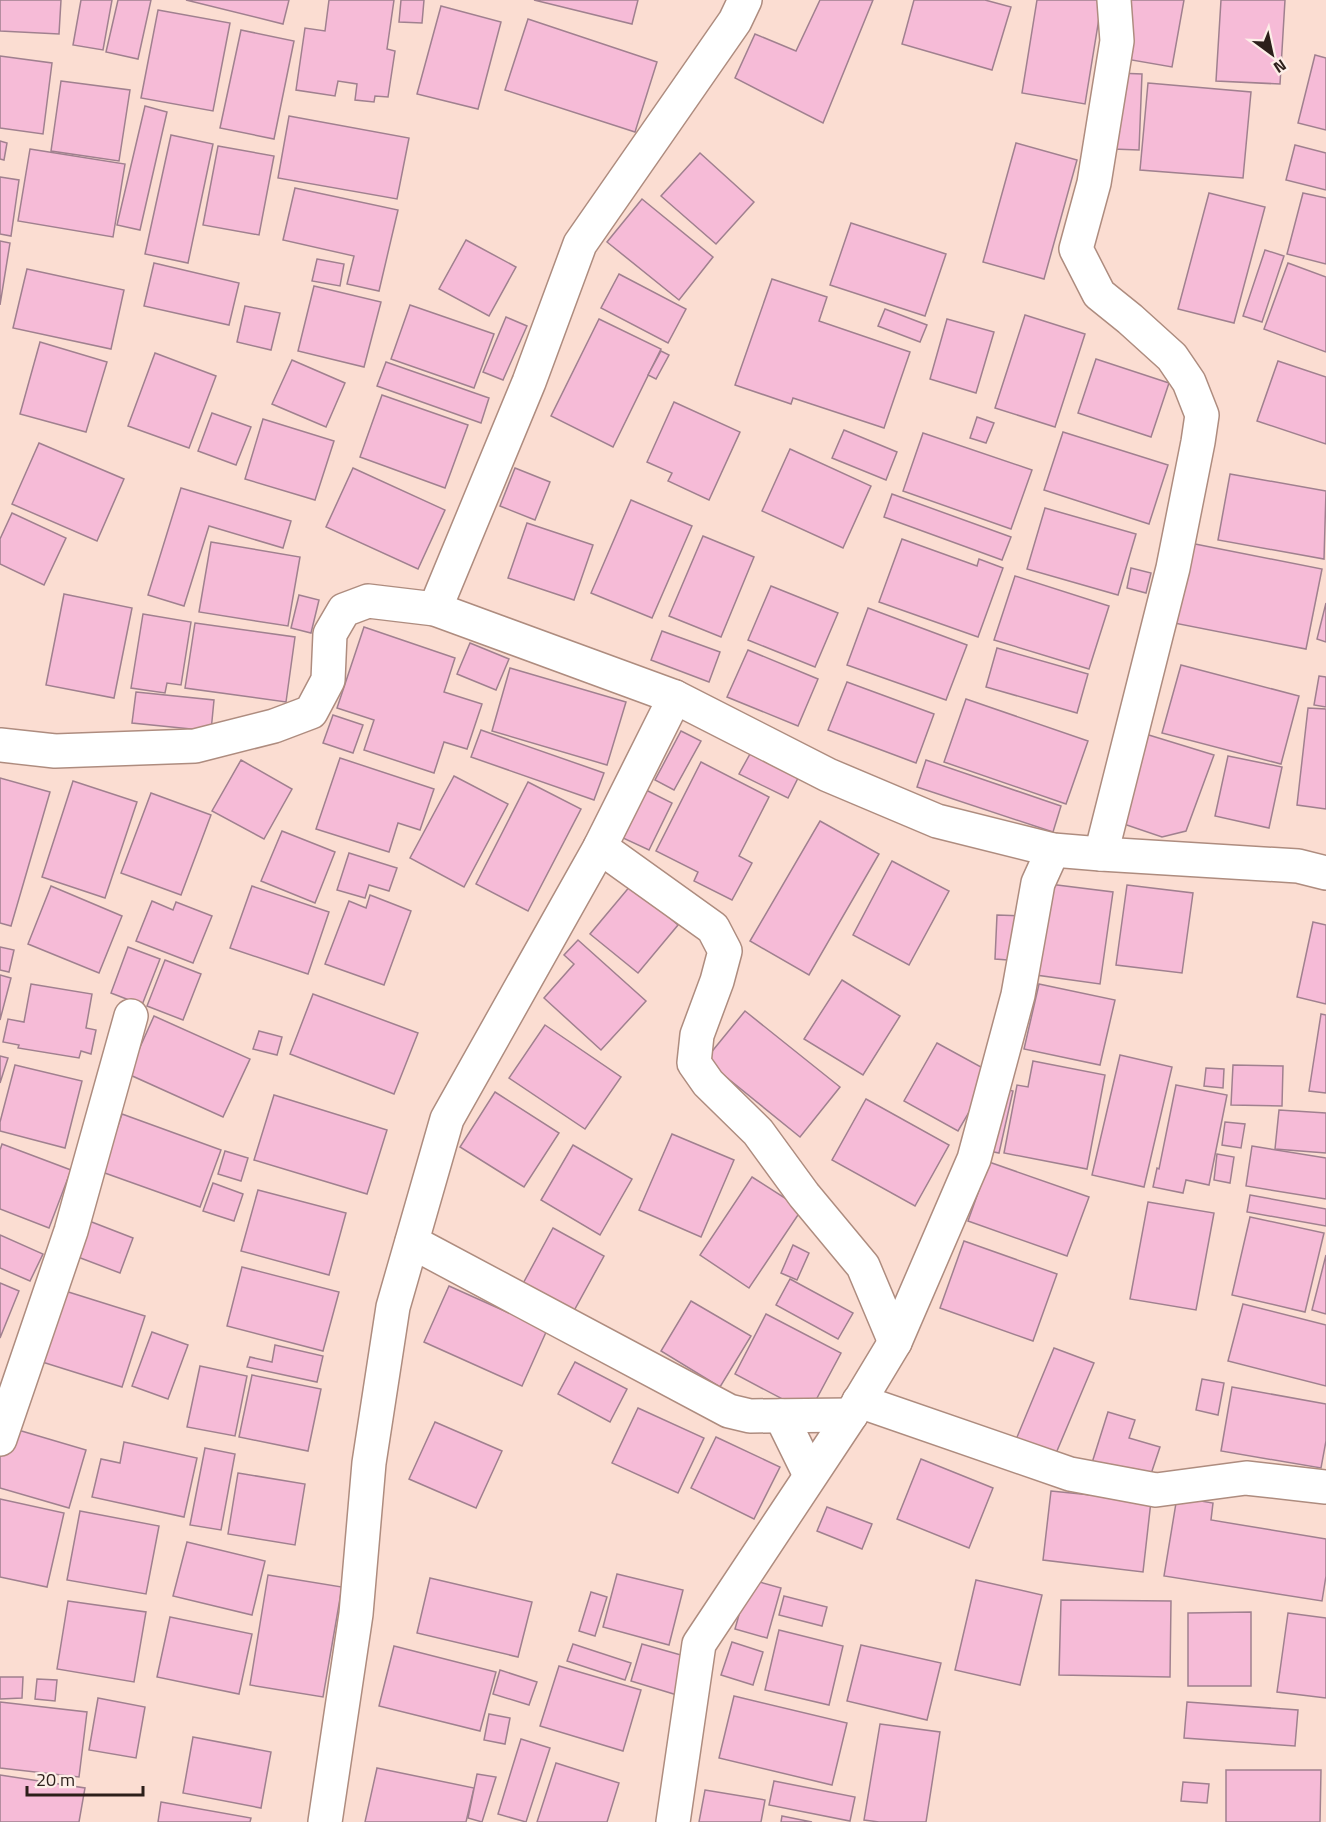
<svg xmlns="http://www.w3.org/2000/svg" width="1326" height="1822" viewBox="0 0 1326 1822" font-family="'Titillium Web',sans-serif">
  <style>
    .building { fill: #f6bbd7; stroke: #a0808f; stroke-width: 1.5 }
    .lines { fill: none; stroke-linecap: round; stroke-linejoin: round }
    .minor-casing { stroke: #ae8c7f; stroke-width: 36 }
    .minor { stroke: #fff; stroke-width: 33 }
  </style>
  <rect width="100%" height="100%" fill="#fbddd2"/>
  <g class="building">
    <path d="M0 0H61L59 34 0 31Z"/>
    <path d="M81 0H112L103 50 73 45Z"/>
    <path d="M118 0H151L138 59 106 52Z"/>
    <path d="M186 0H289L283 24Z"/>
    <path d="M329 0H394L387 49 395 51 388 97 375 96 374 102 355 100 357 84 338 81 335 96 296 90 305 28 325 31Z"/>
    <path d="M401 0H424L422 23 399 22Z"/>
    <path d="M534 0H638L632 24Z"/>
    <path d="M820 0H873L823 123 735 78 755 34 796 51Z"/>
    <path d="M914 0H985L1011 7 992 70 902 44Z"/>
    <path d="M1037 0H1102L1085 104 1022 93Z"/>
    <path d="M1129 0H1184L1172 67 1120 58Z"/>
    <path d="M1221 0H1285L1280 84 1216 81Z"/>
    <path d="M441 6 501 22 478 109 417 94Z"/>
    <path d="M158 10 230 23 213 111 141 98Z"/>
    <path d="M528 19 657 62 635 132 505 90Z"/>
    <path d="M241 30 294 41 274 139 220 128Z"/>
    <path d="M1315 55 1326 58V130L1298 123Z"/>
    <path d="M0 56 52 63 43 134 0 128Z"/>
    <path d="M1117 73 1142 74 1139 150 1113 149Z"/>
    <path d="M61 81 130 90 119 161 51 151Z"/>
    <path d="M1148 83 1251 92 1243 178 1140 170Z"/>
    <path d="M145 106 167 112 140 230 117 225Z"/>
    <path d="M289 116 409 138 397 199 278 178Z"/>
    <path d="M171 135 213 144 188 263 145 254Z"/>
    <path d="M0 141 7 143 4 160 0 159Z"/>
    <path d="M1016 143 1077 160 1044 279 983 262Z"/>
    <path d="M1295 145 1326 153V190L1286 180Z"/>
    <path d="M218 146 274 156 259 235 203 225Z"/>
    <path d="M30 149 125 164 113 237 18 221Z"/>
    <path d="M700 153 754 202 716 244 661 196Z"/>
    <path d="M0 177 19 180 11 236 0 234Z"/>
    <path d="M295 188 398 210 379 291 347 284 354 256 283 240Z"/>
    <path d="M1209 193 1265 207 1234 323 1178 309Z"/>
    <path d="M1303 193 1326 198V264L1287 254Z"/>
    <path d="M642 199 713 257 679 300 607 242Z"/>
    <path d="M851 223 946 254 925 316 830 285Z"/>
    <path d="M466 240 516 267 489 316 439 289Z"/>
    <path d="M0 241 10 243 0 305Z"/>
    <path d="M1265 250 1284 256 1262 322 1243 316Z"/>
    <path d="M317 259 344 264 340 286 312 281Z"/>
    <path d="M154 263 239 283 229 325 144 306Z"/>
    <path d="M1288 263 1326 277V352L1264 329Z"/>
    <path d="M27 269 124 290 111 349 13 328Z"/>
    <path d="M619 274 686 309 668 343 601 308Z"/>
    <path d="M772 279 827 297 819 321 910 352 884 428 793 398 791 404 735 385Z"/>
    <path d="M314 286 381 302 364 367 298 351Z"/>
    <path d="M410 305 494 334 474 388 391 359Z"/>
    <path d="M245 306 280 313 271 350 237 342Z"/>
    <path d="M885 309 927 325 920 342 878 326Z"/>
    <path d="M1025 315 1085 334 1055 427 995 408Z"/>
    <path d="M506 317 527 326 503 380 483 372Z"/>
    <path d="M599 319 661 349 613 447 551 416Z"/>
    <path d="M947 319 994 332 976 393 930 379Z"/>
    <path d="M40 342 107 362 86 432 20 414Z"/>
    <path d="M661 351 669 355 656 379 648 375Z"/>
    <path d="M155 353 216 376 189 448 128 426Z"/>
    <path d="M1096 359 1169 383 1151 437 1078 413Z"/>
    <path d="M292 360 345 383 326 427 272 404Z"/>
    <path d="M1278 361 1326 377V444L1257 421Z"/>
    <path d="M386 362 489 398 481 423 377 386Z"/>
    <path d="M382 395 468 425 445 488 360 457Z"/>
    <path d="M674 402 740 432 709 500 668 481 672 473 647 462Z"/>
    <path d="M212 413 251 427 236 465 198 451Z"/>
    <path d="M977 417 994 423 986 443 970 438Z"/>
    <path d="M263 419 334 441 315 500 245 479Z"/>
    <path d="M844 430 897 452 886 480 832 458Z"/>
    <path d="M1063 432 1168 465 1149 524 1044 490Z"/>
    <path d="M923 433 1032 470 1011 529 903 491Z"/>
    <path d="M39 443 124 479 97 541 12 504Z"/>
    <path d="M790 449 871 486 843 548 762 511Z"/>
    <path d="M353 468 445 510 418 569 326 527Z"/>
    <path d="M515 468 550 482 535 520 500 506Z"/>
    <path d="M1230 474 1326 491 1324 559 1218 540Z"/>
    <path d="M181 488 291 521 283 548 209 526 184 606 148 595Z"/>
    <path d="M892 494 1011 537 1002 560 884 517Z"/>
    <path d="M631 500 692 526 652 618 591 593Z"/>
    <path d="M1045 508 1136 534 1118 595 1027 569Z"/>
    <path d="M12 513 66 538 44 585 0 564V539Z"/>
    <path d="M527 523 593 545 574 600 508 578Z"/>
    <path d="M703 536 754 557 721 637 669 616Z"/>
    <path d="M902 539 977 566 979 559 1003 568 978 637 879 602Z"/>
    <path d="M211 542 300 557 288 626 199 612Z"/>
    <path d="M1190 543 1322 569 1306 649 1174 623Z"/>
    <path d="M1131 568 1151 573 1146 593 1127 588Z"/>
    <path d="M1015 576 1109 606 1089 669 994 640Z"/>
    <path d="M771 586 838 613 815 667 748 640Z"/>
    <path d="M64 594 132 608 114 698 46 685Z"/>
    <path d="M299 595 319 600 311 633 291 628Z"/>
    <path d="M1326 603V642L1317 639Z"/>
    <path d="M868 608 967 645 946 700 847 665Z"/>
    <path d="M143 614 191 622 181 685 167 683 165 693 131 688Z"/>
    <path d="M195 623 295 637 286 702 185 688Z"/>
    <path d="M364 627 455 658 444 692 482 704 467 749 444 742 434 773 364 750 374 720 337 708Z"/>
    <path d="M662 631 720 652 709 682 651 660Z"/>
    <path d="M470 643 509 659 496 690 457 674Z"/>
    <path d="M997 648 1088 674 1077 713 986 687Z"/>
    <path d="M748 650 818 679 798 726 727 697Z"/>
    <path d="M1181 665 1299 696 1281 764 1162 733Z"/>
    <path d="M510 668 626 702 607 765 492 731Z"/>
    <path d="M1319 676 1326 677V707L1314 705Z"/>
    <path d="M847 682 934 714 916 763 828 730Z"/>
    <path d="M136 692 214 700 211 731 132 723Z"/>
    <path d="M966 699 1088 741 1066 804 944 762Z"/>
    <path d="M1308 708 1326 709V809L1297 805Z"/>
    <path d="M333 715 363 725 353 753 323 743Z"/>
    <path d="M481 730 604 773 594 800 471 757Z"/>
    <path d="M681 731 701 741 674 790 655 780Z"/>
    <path d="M1139 732 1214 755 1186 831 1162 837 1112 820Z"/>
    <path d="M750 754 798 778 788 798 739 774Z"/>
    <path d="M1228 756 1282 767 1269 828 1215 816Z"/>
    <path d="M340 758 434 789 420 830 398 823 389 852 316 829Z"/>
    <path d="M241 760 292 789 264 839 212 811Z"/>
    <path d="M926 760 1061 806 1053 832 917 787Z"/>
    <path d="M701 762 769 797 739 856 752 863 732 900 694 881 698 872 656 851Z"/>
    <path d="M454 776 508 804 464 887 410 858Z"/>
    <path d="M0 778 50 792 11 926 0 923Z"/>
    <path d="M73 781 137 802 105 898 42 877Z"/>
    <path d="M528 782 581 809 528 911 476 884Z"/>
    <path d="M646 790 672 803 649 850 623 838Z"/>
    <path d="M151 793 211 815 181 895 121 873Z"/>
    <path d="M820 821 879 854 809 975 750 941Z"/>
    <path d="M282 831 335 852 315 903 261 881Z"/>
    <path d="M349 853 397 868 389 891 369 885 365 898 337 890Z"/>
    <path d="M892 861 949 891 909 965 853 935Z"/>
    <path d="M1049 884 1113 892 1100 984 1036 975Z"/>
    <path d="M631 885 678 925 638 973 590 934Z"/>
    <path d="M1127 885 1193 893 1182 973 1116 965Z"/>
    <path d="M51 886 122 916 99 973 28 944Z"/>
    <path d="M252 886 329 912 308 974 230 948Z"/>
    <path d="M370 895 411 911 384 985 325 964 349 901 366 908Z"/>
    <path d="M152 901 173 910 176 902 212 916 193 963 136 941Z"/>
    <path d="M997 915 1026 916 1023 961 995 959Z"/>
    <path d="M1313 922 1326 925V1004L1297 997Z"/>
    <path d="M578 940 646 1001 601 1050 544 998 574 964 564 955Z"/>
    <path d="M0 947 14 950 9 972 0 970Z"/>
    <path d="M128 947 160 959 142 1005 111 993Z"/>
    <path d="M165 960 201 974 183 1020 147 1006Z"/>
    <path d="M0 975 11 978 0 1020Z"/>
    <path d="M842 980 900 1016 863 1075 804 1039Z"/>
    <path d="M31 984 92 994 86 1028 96 1030 91 1054 81 1051 79 1058 18 1048 19 1045 3 1042 8 1019 24 1022Z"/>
    <path d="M1039 984 1115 1000 1100 1065 1024 1049Z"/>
    <path d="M313 994 418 1033 394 1094 290 1054Z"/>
    <path d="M745 1011 840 1087 800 1137 705 1060Z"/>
    <path d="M1321 1014 1326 1015V1093L1309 1091Z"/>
    <path d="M154 1016 250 1059 223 1117 128 1074Z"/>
    <path d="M545 1025 621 1077 585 1129 509 1078Z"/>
    <path d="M259 1031 282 1037 277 1055 253 1049Z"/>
    <path d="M937 1043 992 1073 958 1131 904 1101Z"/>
    <path d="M1120 1055 1172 1067 1144 1187 1092 1175Z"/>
    <path d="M0 1056 8 1058 0 1083Z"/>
    <path d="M1033 1061 1105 1075 1087 1169 1004 1153 1017 1085 1028 1087Z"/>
    <path d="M15 1065 82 1081 65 1148 0 1131V1122Z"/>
    <path d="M1233 1065 1283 1066 1282 1106 1231 1105Z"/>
    <path d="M1206 1068 1224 1069 1223 1088 1204 1086Z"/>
    <path d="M1176 1085 1227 1095 1209 1185 1186 1180 1183 1193 1153 1187 1157 1168 1159 1169Z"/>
    <path d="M996 1087 1013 1091 999 1153 984 1150Z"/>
    <path d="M495 1092 559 1133 524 1187 460 1147Z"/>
    <path d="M274 1095 387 1130 367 1194 254 1160Z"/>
    <path d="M866 1099 949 1145 915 1206 832 1160Z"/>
    <path d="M1279 1110 1326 1113V1153L1275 1149Z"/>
    <path d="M122 1114 221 1150 200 1207 102 1172Z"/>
    <path d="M1225 1122 1245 1124 1241 1148 1222 1145Z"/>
    <path d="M672 1134 734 1160 701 1237 639 1210Z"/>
    <path d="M2 1144 71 1170 49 1228 0 1209V1150Z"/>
    <path d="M573 1145 632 1179 600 1235 541 1200Z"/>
    <path d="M1252 1146 1326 1158V1199L1246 1186Z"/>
    <path d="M225 1151 248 1158 241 1181 218 1174Z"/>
    <path d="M1217 1154 1234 1157 1230 1183 1214 1180Z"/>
    <path d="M989 1162 1089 1197 1067 1256 968 1221Z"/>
    <path d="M752 1177 802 1209 749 1288 700 1255Z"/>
    <path d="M213 1183 243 1194 234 1221 203 1211Z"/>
    <path d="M258 1190 346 1213 329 1275 241 1251Z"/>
    <path d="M1250 1195 1326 1209V1226L1247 1212Z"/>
    <path d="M1148 1202 1214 1213 1196 1310 1130 1299Z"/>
    <path d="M1250 1217 1324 1233 1305 1312 1232 1295Z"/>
    <path d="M84 1219 133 1238 120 1273 70 1254Z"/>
    <path d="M553 1228 604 1256 570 1318 519 1291Z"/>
    <path d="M0 1235 43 1254 30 1281 0 1268Z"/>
    <path d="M964 1241 1057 1274 1033 1341 940 1308Z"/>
    <path d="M793 1245 809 1253 797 1280 781 1273Z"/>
    <path d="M1326 1255V1314L1312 1310Z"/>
    <path d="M242 1267 339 1292 323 1351 227 1326Z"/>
    <path d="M790 1279 853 1313 838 1339 776 1305Z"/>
    <path d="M0 1283 19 1291 0 1338Z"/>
    <path d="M449 1286 547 1330 522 1386 424 1342Z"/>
    <path d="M62 1290 145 1316 122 1387 39 1361Z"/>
    <path d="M691 1301 751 1336 720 1387 661 1351Z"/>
    <path d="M1243 1304 1326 1325V1386L1228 1361Z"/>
    <path d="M766 1314 841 1353 809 1413 735 1374Z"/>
    <path d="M152 1332 188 1345 168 1399 132 1386Z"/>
    <path d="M275 1345 323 1356 317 1382 247 1367 250 1357 272 1362Z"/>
    <path d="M1054 1348 1094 1363 1054 1458 1015 1442Z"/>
    <path d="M575 1362 627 1389 610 1422 558 1394Z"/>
    <path d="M200 1366 247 1376 235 1436 187 1427Z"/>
    <path d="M252 1375 321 1389 308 1451 239 1437Z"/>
    <path d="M1202 1379 1224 1383 1218 1415 1196 1410Z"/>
    <path d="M1232 1387 1326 1404V1441L1321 1468 1221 1451Z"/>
    <path d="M638 1408 704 1438 678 1493 612 1463Z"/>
    <path d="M1108 1412 1135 1420 1129 1438 1160 1447 1148 1483 1091 1466Z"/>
    <path d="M435 1422 502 1451 476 1508 409 1479Z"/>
    <path d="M8 1427 86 1450 69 1508 0 1488V1455Z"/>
    <path d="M716 1437 780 1467 754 1519 691 1488Z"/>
    <path d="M124 1442 197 1458 184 1517 92 1497 101 1459 120 1463Z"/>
    <path d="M205 1448 235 1454 221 1530 190 1525Z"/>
    <path d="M921 1459 993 1488 969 1548 897 1519Z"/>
    <path d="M238 1473 305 1484 295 1545 228 1534Z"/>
    <path d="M1051 1491 1151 1501 1143 1572 1043 1560Z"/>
    <path d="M1177 1497 1213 1503 1211 1520 1326 1539V1576L1322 1601 1164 1576Z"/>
    <path d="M0 1499 64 1513 47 1587 0 1577Z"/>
    <path d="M827 1507 872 1524 862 1549 817 1531Z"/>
    <path d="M80 1511 159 1526 146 1594 67 1580Z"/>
    <path d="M187 1542 265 1561 252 1615 173 1596Z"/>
    <path d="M617 1574 683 1590 669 1645 603 1627Z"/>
    <path d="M268 1575 342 1587 323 1697 250 1685Z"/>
    <path d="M430 1578 532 1602 518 1657 417 1633Z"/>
    <path d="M749 1579 781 1588 767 1638 735 1629Z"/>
    <path d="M976 1580 1042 1595 1020 1685 955 1670Z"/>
    <path d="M591 1592 607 1597 595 1636 579 1631Z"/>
    <path d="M784 1596 827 1607 822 1626 779 1615Z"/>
    <path d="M1061 1600 1171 1601 1170 1677 1059 1675Z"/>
    <path d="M68 1601 146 1612 134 1682 57 1669Z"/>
    <path d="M1251 1612V1686H1188V1613Z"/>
    <path d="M1288 1613 1326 1618V1698L1277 1692Z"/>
    <path d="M170 1617 252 1634 239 1694 157 1677Z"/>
    <path d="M779 1630 843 1646 829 1705 765 1690Z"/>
    <path d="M732 1642 763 1652 753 1685 721 1675Z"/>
    <path d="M573 1644 631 1663 625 1680 567 1661Z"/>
    <path d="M642 1644 688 1657 677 1695 631 1681Z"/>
    <path d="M861 1645 941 1663 927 1720 847 1701Z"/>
    <path d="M394 1646 496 1672 480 1731 379 1706Z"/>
    <path d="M559 1666 641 1690 623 1751 540 1726Z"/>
    <path d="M500 1670 537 1682 529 1705 493 1694Z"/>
    <path d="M0 1677H23L22 1698 0 1699Z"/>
    <path d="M37 1679 57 1680 55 1701 35 1699Z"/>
    <path d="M734 1696 847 1723 832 1785 719 1758Z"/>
    <path d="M98 1698 145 1707 136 1758 89 1750Z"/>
    <path d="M0 1702 87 1712 79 1777 0 1768Z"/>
    <path d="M1187 1702 1298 1710 1295 1746 1184 1738Z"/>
    <path d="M489 1714 510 1718 505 1744 484 1740Z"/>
    <path d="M880 1724 940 1732 926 1822H879L864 1820Z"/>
    <path d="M193 1737 271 1752 261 1808 183 1793Z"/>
    <path d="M521 1739 550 1748 526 1822 498 1814Z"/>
    <path d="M556 1763 619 1783 607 1822H537Z"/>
    <path d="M377 1768 474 1788 466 1822H365Z"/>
    <path d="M1226 1770H1321L1320 1822H1226Z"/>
    <path d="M477 1774 496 1777 482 1822 468 1818Z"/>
    <path d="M0 1775 85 1788 79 1822H0Z"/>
    <path d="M774 1781 855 1797 850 1821 769 1805Z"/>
    <path d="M1183 1782 1209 1784 1207 1803 1181 1801Z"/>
    <path d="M705 1790 765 1800 761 1822H699Z"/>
    <path d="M161 1802 251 1818 250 1822H158Z"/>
    <path d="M782 1816 812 1822H781Z"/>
  </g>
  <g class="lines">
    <defs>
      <g id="minor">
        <path d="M435 609 529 382 580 244 735 21 745 0"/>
        <path d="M0 745 55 751 195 746 274 726 311 712 328 680 330 634 344 610 368 601 435 609 675 697 828 775 937 821 1053 850 1101 854 1298 866 1326 873"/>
        <path d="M600 847 713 928 725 951 717 981 697 1035 694 1063 708 1083 758 1132 804 1195 863 1266 895 1342"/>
        <path d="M1101 854 1173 568 1198 442 1202 415 1189 382 1172 357 1130 319 1099 294 1076 249 1094 183 1117 41 1114 0"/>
        <path d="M412 1242 729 1411 750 1416 851 1415"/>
        <path d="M859 1401 1070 1474 1156 1490 1246 1478 1326 1487"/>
        <path d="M781 1416 810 1475"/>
        <path d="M0 1439 71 1231 131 1016"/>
        <path d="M325 1822 356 1614 369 1463 393 1307 447 1119 600 847 675 697"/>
        <path d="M673 1822 699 1644 851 1415 895 1342 974 1159 1018 995 1038 883 1053 850"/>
      </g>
    </defs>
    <use href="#minor" class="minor-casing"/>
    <use href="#minor" class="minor"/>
  </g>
  <g transform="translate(1272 54) rotate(147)" stroke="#fdeee8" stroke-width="4.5" paint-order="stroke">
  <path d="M0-4.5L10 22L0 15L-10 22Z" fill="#2c1f1a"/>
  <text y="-9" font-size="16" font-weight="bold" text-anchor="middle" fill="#2c1f1a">N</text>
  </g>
  <path d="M27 1786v9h116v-9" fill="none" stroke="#2c1f1a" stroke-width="3"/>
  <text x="36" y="1786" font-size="18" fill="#2c1f1a" stroke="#fdeee8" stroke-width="4.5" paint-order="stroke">20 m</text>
</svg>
